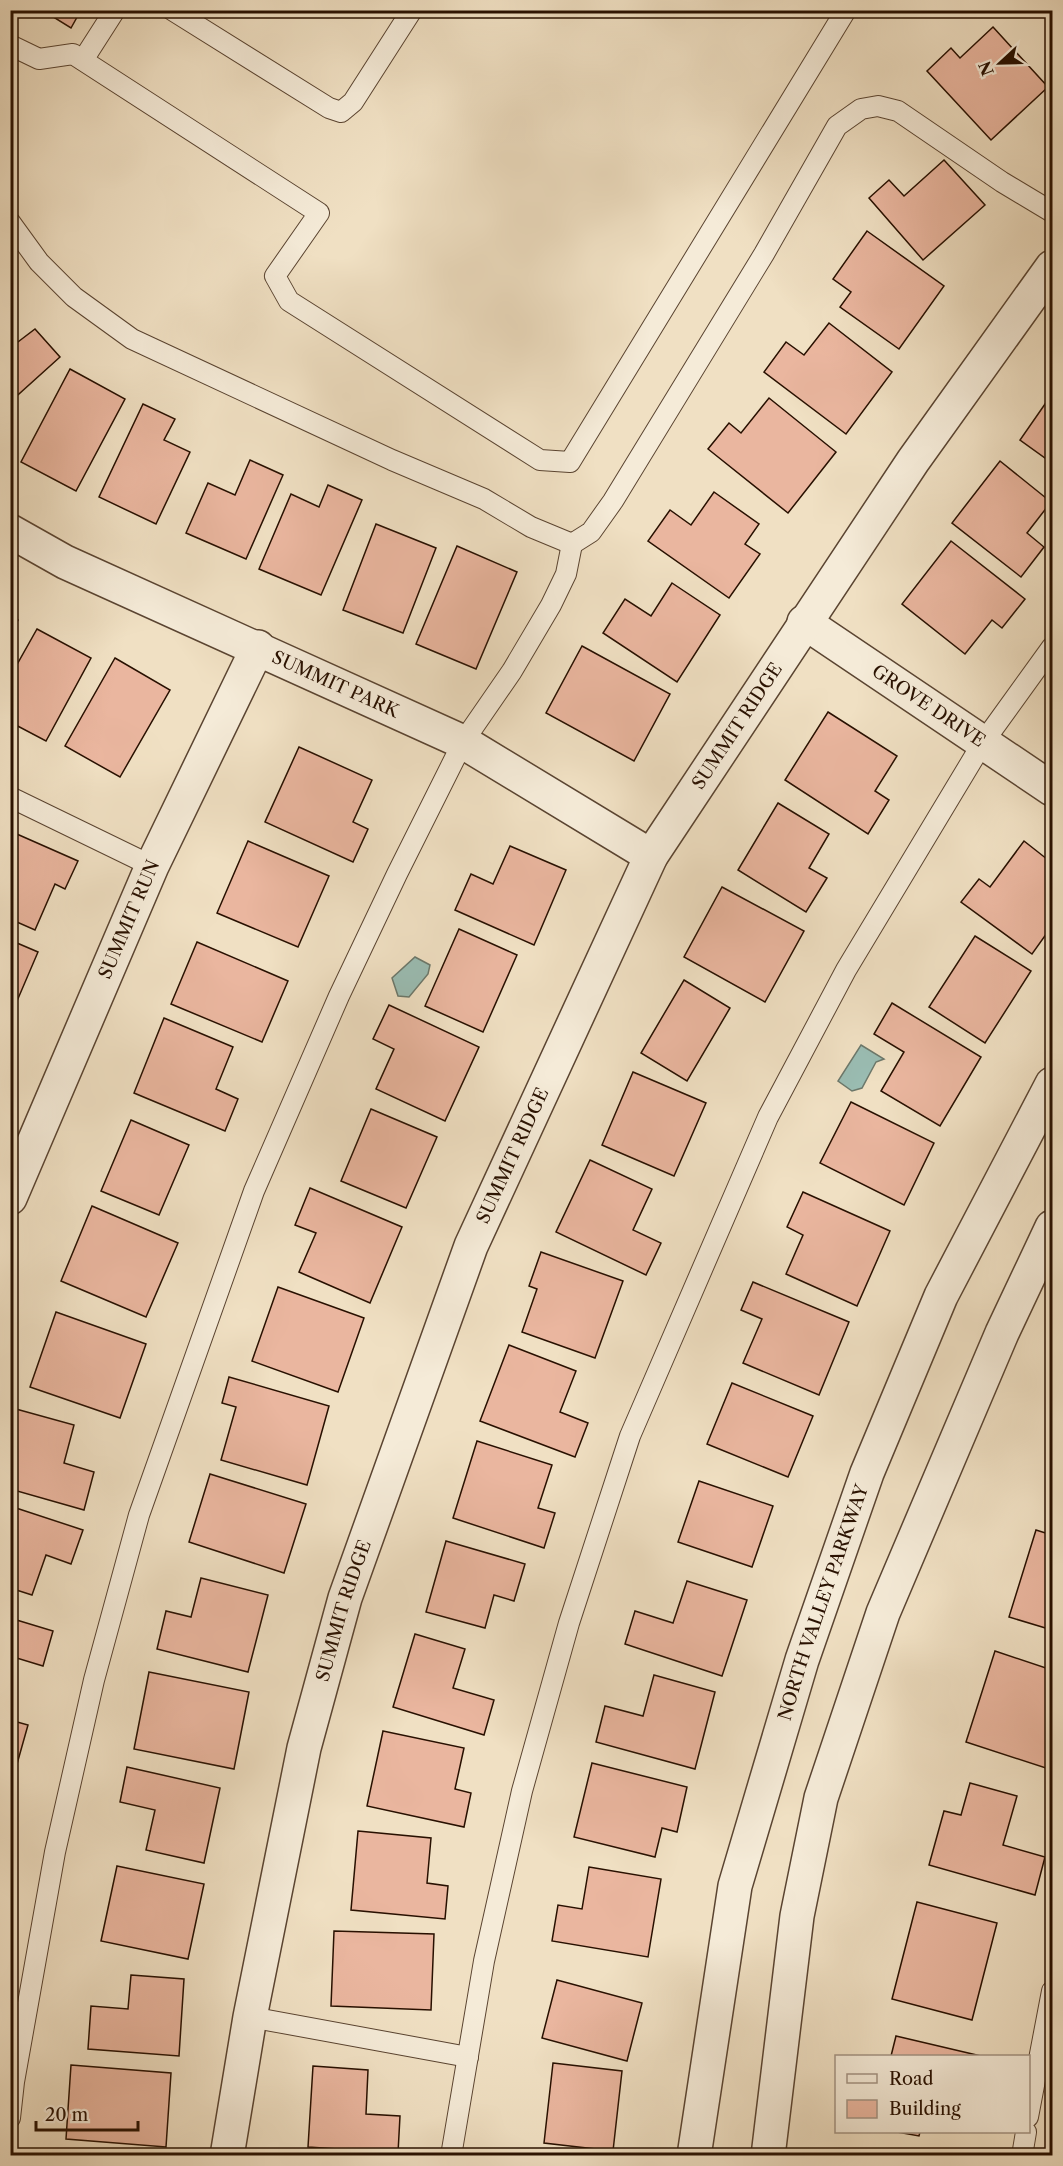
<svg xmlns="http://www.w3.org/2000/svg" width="1063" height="2166" viewBox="0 0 1063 2166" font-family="'Libre Caslon Text',serif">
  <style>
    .water { fill: #9abdb3; stroke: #6c786b; stroke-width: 1.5 }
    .building { fill: #eab69f; stroke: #281000; stroke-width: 1.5 }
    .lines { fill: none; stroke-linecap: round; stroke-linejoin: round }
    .service-casing { stroke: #5a4431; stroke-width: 22 }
    .minor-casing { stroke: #5a4431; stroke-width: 36 }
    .tertiary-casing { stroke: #5a4431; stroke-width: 36 }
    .service { stroke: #f5ebd8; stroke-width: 20 }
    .minor { stroke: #f5ebd8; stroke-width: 33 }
    .tertiary { stroke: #f5ebd8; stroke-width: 33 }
    .labels { text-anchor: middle; stroke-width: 4.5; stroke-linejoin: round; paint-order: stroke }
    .street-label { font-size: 18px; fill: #281000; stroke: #f5ebd8 }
  </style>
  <rect width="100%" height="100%" fill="#f0e0c3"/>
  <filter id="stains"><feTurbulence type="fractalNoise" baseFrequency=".00333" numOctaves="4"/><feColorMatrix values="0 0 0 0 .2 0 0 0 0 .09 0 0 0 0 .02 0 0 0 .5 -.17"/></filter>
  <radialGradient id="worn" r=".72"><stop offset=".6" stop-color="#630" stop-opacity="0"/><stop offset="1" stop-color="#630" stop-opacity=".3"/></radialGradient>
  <g class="water">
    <path d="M415 957 430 965 428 974 409 997 398 996 392 978Z"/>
    <path d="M861 1045 884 1059 876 1062 862 1088 852 1091 838 1081Z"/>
  </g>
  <g class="building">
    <path d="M42 10H81L71 28Z"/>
    <path d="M993 27 1048 87 991 140 927 71 951 48 960 58Z"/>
    <path d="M944 160 985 205 923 260 869 198 889 180 904 196Z"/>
    <path d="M867 231 944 286 899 349 840 307 851 292 833 279Z"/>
    <path d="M829 323 892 372 846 434 764 372 786 342 804 355Z"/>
    <path d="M35 329 60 357 10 402V348Z"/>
    <path d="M70 369 125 399 76 491 21 462Z"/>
    <path d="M1052 394V463L1020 440Z"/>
    <path d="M769 398 836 452 788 513 708 449 729 423 741 433Z"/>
    <path d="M143 404 175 419 164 440 190 452 156 524 99 497Z"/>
    <path d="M250 460 283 475 246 559 186 533 208 483 235 495Z"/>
    <path d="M1000 461 1051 502 1027 533 1044 547 1021 577 952 523Z"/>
    <path d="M328 485 362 500 321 595 259 569 291 494 319 507Z"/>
    <path d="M714 492 759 524 745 544 760 554 729 598 648 541 670 510 691 525Z"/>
    <path d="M376 524 436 548 403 633 343 610Z"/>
    <path d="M951 541 1025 599 1002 628 992 620 965 654 902 604Z"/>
    <path d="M457 546 517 572 476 669 416 644Z"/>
    <path d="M672 583 720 615 677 682 603 633 625 599 651 616Z"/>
    <path d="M10 616 18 620 10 636Z"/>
    <path d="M37 629 91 658 46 741 10 722V677Z"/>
    <path d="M582 646 670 694 634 761 546 713Z"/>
    <path d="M115 658 170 690 120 777 65 746Z"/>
    <path d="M828 712 897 756 875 791 889 800 868 834 785 780Z"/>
    <path d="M299 747 372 780 353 822 368 829 353 862 265 822Z"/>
    <path d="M778 803 829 834 809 868 827 878 806 912 738 870Z"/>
    <path d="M10 831 78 861 65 889 55 884 35 930 10 919Z"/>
    <path d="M248 841 329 876 298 947 217 913Z"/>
    <path d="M1024 841 1052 863V926L1032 954 961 902 979 879 990 887Z"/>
    <path d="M510 846 566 870 534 945 455 910 471 874 493 884Z"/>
    <path d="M722 887 804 931 765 1002 684 957Z"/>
    <path d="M459 929 517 955 483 1032 425 1006Z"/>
    <path d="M975 936 1031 971 985 1043 929 1007Z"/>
    <path d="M10 940 38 952 11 1015 10 1014Z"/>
    <path d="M197 942 288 981 262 1042 171 1004Z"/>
    <path d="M684 980 730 1008 687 1081 641 1053Z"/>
    <path d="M892 1003 981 1057 940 1126 881 1091 904 1052 874 1034Z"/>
    <path d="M389 1005 479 1047 445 1121 376 1089 394 1049 373 1039Z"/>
    <path d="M164 1018 233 1047 216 1089 238 1099 225 1131 134 1093Z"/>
    <path d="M633 1072 706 1103 674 1176 602 1145Z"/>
    <path d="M851 1102 934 1143 904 1205 820 1163Z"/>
    <path d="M371 1109 437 1137 406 1208 341 1181Z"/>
    <path d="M131 1120 189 1145 159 1215 101 1191Z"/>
    <path d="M590 1160 652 1189 633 1230 661 1243 646 1275 556 1232Z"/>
    <path d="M310 1188 402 1227 370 1303 299 1272 316 1233 295 1225Z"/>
    <path d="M803 1192 890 1231 857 1306 786 1274 803 1235 787 1227Z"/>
    <path d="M92 1206 178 1243 146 1317 61 1281Z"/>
    <path d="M541 1252 623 1281 595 1358 522 1332 537 1289 529 1286Z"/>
    <path d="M753 1282 849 1322 819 1395 743 1363 762 1319 741 1310Z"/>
    <path d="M278 1287 364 1318 338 1392 252 1361Z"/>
    <path d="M56 1312 146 1344 120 1418 30 1387Z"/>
    <path d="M509 1345 576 1371 560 1412 588 1423 575 1457 480 1421Z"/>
    <path d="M229 1377 329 1406 307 1485 221 1460 236 1407 222 1403Z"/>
    <path d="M732 1383 813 1416 788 1477 707 1444Z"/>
    <path d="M16 1409 74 1425 64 1463 94 1472 84 1510 10 1489V1428Z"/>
    <path d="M477 1441 552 1465 538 1508 555 1513 544 1548 453 1518Z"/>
    <path d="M210 1474 306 1504 284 1573 189 1542Z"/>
    <path d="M699 1481 773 1506 752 1567 678 1542Z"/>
    <path d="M10 1506 83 1530 71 1564 46 1555 32 1595 10 1588Z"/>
    <path d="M1036 1530 1052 1535V1630L1009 1617Z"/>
    <path d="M446 1541 525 1564 514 1601 494 1595 485 1628 426 1612Z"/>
    <path d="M201 1578 268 1595 248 1672 157 1649 166 1611 191 1617Z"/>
    <path d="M687 1581 747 1600 722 1676 625 1644 635 1611 673 1623Z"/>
    <path d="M10 1618 53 1631 43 1666 10 1656Z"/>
    <path d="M415 1634 465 1649 453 1688 494 1700 484 1735 393 1707Z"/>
    <path d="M995 1651 1052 1670V1770L966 1742Z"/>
    <path d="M149 1672 249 1692 234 1769 134 1749Z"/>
    <path d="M654 1675 715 1692 695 1769 596 1742 605 1706 643 1716Z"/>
    <path d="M10 1720 28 1725 17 1764 10 1762Z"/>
    <path d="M383 1731 464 1748 455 1789 471 1793 464 1827 367 1806Z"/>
    <path d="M592 1763 687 1787 677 1832 662 1828 655 1857 574 1837Z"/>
    <path d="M127 1767 220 1788 204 1863 146 1850 155 1810 120 1802Z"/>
    <path d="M970 1783 1017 1796 1003 1845 1045 1857 1035 1895 929 1865 944 1811 961 1815Z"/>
    <path d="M358 1831 431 1838 427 1883 448 1886 445 1919 351 1910Z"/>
    <path d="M117 1866 204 1884 188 1959 101 1941Z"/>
    <path d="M589 1867 661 1879 648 1957 552 1941 558 1905 582 1909Z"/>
    <path d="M917 1902 997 1923 972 2020 892 1999Z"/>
    <path d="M334 1931 434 1934 431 2010 331 2006Z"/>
    <path d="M131 1975 184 1979 179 2056 88 2049 91 2006 128 2009Z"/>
    <path d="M557 1980 642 2003 627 2061 542 2038Z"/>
    <path d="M896 2036 981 2056H891Z"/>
    <path d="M553 2063 622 2071 613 2151 544 2143Z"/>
    <path d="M71 2065 171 2073 166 2147 66 2139Z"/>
    <path d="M313 2066 368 2070 366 2114 400 2116 398 2153 308 2147Z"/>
    <path d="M897 2132H920L919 2136Z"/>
  </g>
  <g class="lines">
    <defs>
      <g id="service">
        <path d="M172 10 329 108 341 112 353 102 412 10"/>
        <path d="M10 45 39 59 73 54 319 213 275 276 289 301 540 460 570 462 846 10"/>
        <path d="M83 60 115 10"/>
        <path d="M10 222 39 262 74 297 132 339 392 460 484 499 531 527 572 544 591 532 613 501 764 254 837 126 861 109 878 106 898 111 1002 182 1052 212"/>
        <path d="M10 797 152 866"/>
        <path d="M250 2017 468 2057"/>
        <path d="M1028 2117 1052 1991"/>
        <path d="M10 2118 14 2082 55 1852 94 1680 139 1515 254 1191 339 996 397 874 463 742 512 671 551 605 566 574 572 544"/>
        <path d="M451 2156 484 1961 522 1791 569 1623 630 1436 768 1117 846 970 982 744 1052 647"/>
        <path d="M1022 2156 1026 2132"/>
      </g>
      <g id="minor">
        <path id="s1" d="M10 531 65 562 463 742 651 856"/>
        <path id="s2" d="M804 622 1052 789"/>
        <path id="s3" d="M10 1198 152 866 258 647"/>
        <path id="s4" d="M227 2156 250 2017 304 1748 345 1598 471 1246 651 856 913 461 1052 267"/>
      </g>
      <g id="tertiary">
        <path id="s5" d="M694 2156 735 1886 802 1660 867 1473 941 1296 1052 1084"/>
        <path d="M768 2156 797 1916 821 1798 883 1613 1002 1333 1052 1227"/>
      </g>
    </defs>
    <use href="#service" class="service-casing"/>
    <use href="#minor" class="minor-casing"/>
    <use href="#tertiary" class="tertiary-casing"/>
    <use href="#service" class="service"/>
    <use href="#minor" class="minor"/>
    <use href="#tertiary" class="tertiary"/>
  </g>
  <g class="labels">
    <g class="street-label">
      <text dy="6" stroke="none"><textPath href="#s1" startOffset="360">SUMMIT PARK</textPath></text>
      <text dy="6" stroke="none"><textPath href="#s2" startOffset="150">GROVE DRIVE</textPath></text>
      <text dy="6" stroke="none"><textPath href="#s4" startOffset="1530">SUMMIT RIDGE</textPath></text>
      <text dy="6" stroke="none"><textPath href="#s3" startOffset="303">SUMMIT RUN</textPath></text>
      <text dy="6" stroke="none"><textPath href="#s4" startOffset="1044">SUMMIT RIDGE</textPath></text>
      <text dy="6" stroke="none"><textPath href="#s5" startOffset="570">NORTH VALLEY PARKWAY</textPath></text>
      <text dy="6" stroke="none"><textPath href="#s4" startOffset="558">SUMMIT RIDGE</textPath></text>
    </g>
  </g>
  <rect width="1063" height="2166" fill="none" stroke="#f0e0c3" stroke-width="36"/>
  <rect x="12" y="12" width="1039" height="2142" fill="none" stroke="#281000" stroke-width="3"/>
  <rect x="18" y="18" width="1027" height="2130" fill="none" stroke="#281000" stroke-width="1.5"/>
  <rect x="835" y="2055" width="195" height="78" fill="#f5ebd8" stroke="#a39382" stroke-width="1.5"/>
  <rect x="847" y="2074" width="30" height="9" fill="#f5ebd8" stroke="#a39382" stroke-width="1.5"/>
  <text x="889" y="2085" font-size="18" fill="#281000">Road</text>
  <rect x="847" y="2100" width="30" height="18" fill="#eab69f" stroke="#a39382" stroke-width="1.5"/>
  <text x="889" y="2115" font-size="18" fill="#281000">Building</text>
  <g transform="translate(1000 63) rotate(248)" stroke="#f5ebd8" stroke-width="4.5" paint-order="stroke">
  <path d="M0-4.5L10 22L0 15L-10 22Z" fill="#281000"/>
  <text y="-9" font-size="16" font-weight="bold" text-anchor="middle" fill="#281000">N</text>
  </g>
  <path d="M36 2121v9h102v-9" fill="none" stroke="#281000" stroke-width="3"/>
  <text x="45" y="2121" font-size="18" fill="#281000" stroke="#f5ebd8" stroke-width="4.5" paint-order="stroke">20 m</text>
  <rect width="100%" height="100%" filter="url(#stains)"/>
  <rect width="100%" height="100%" fill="url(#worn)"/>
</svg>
